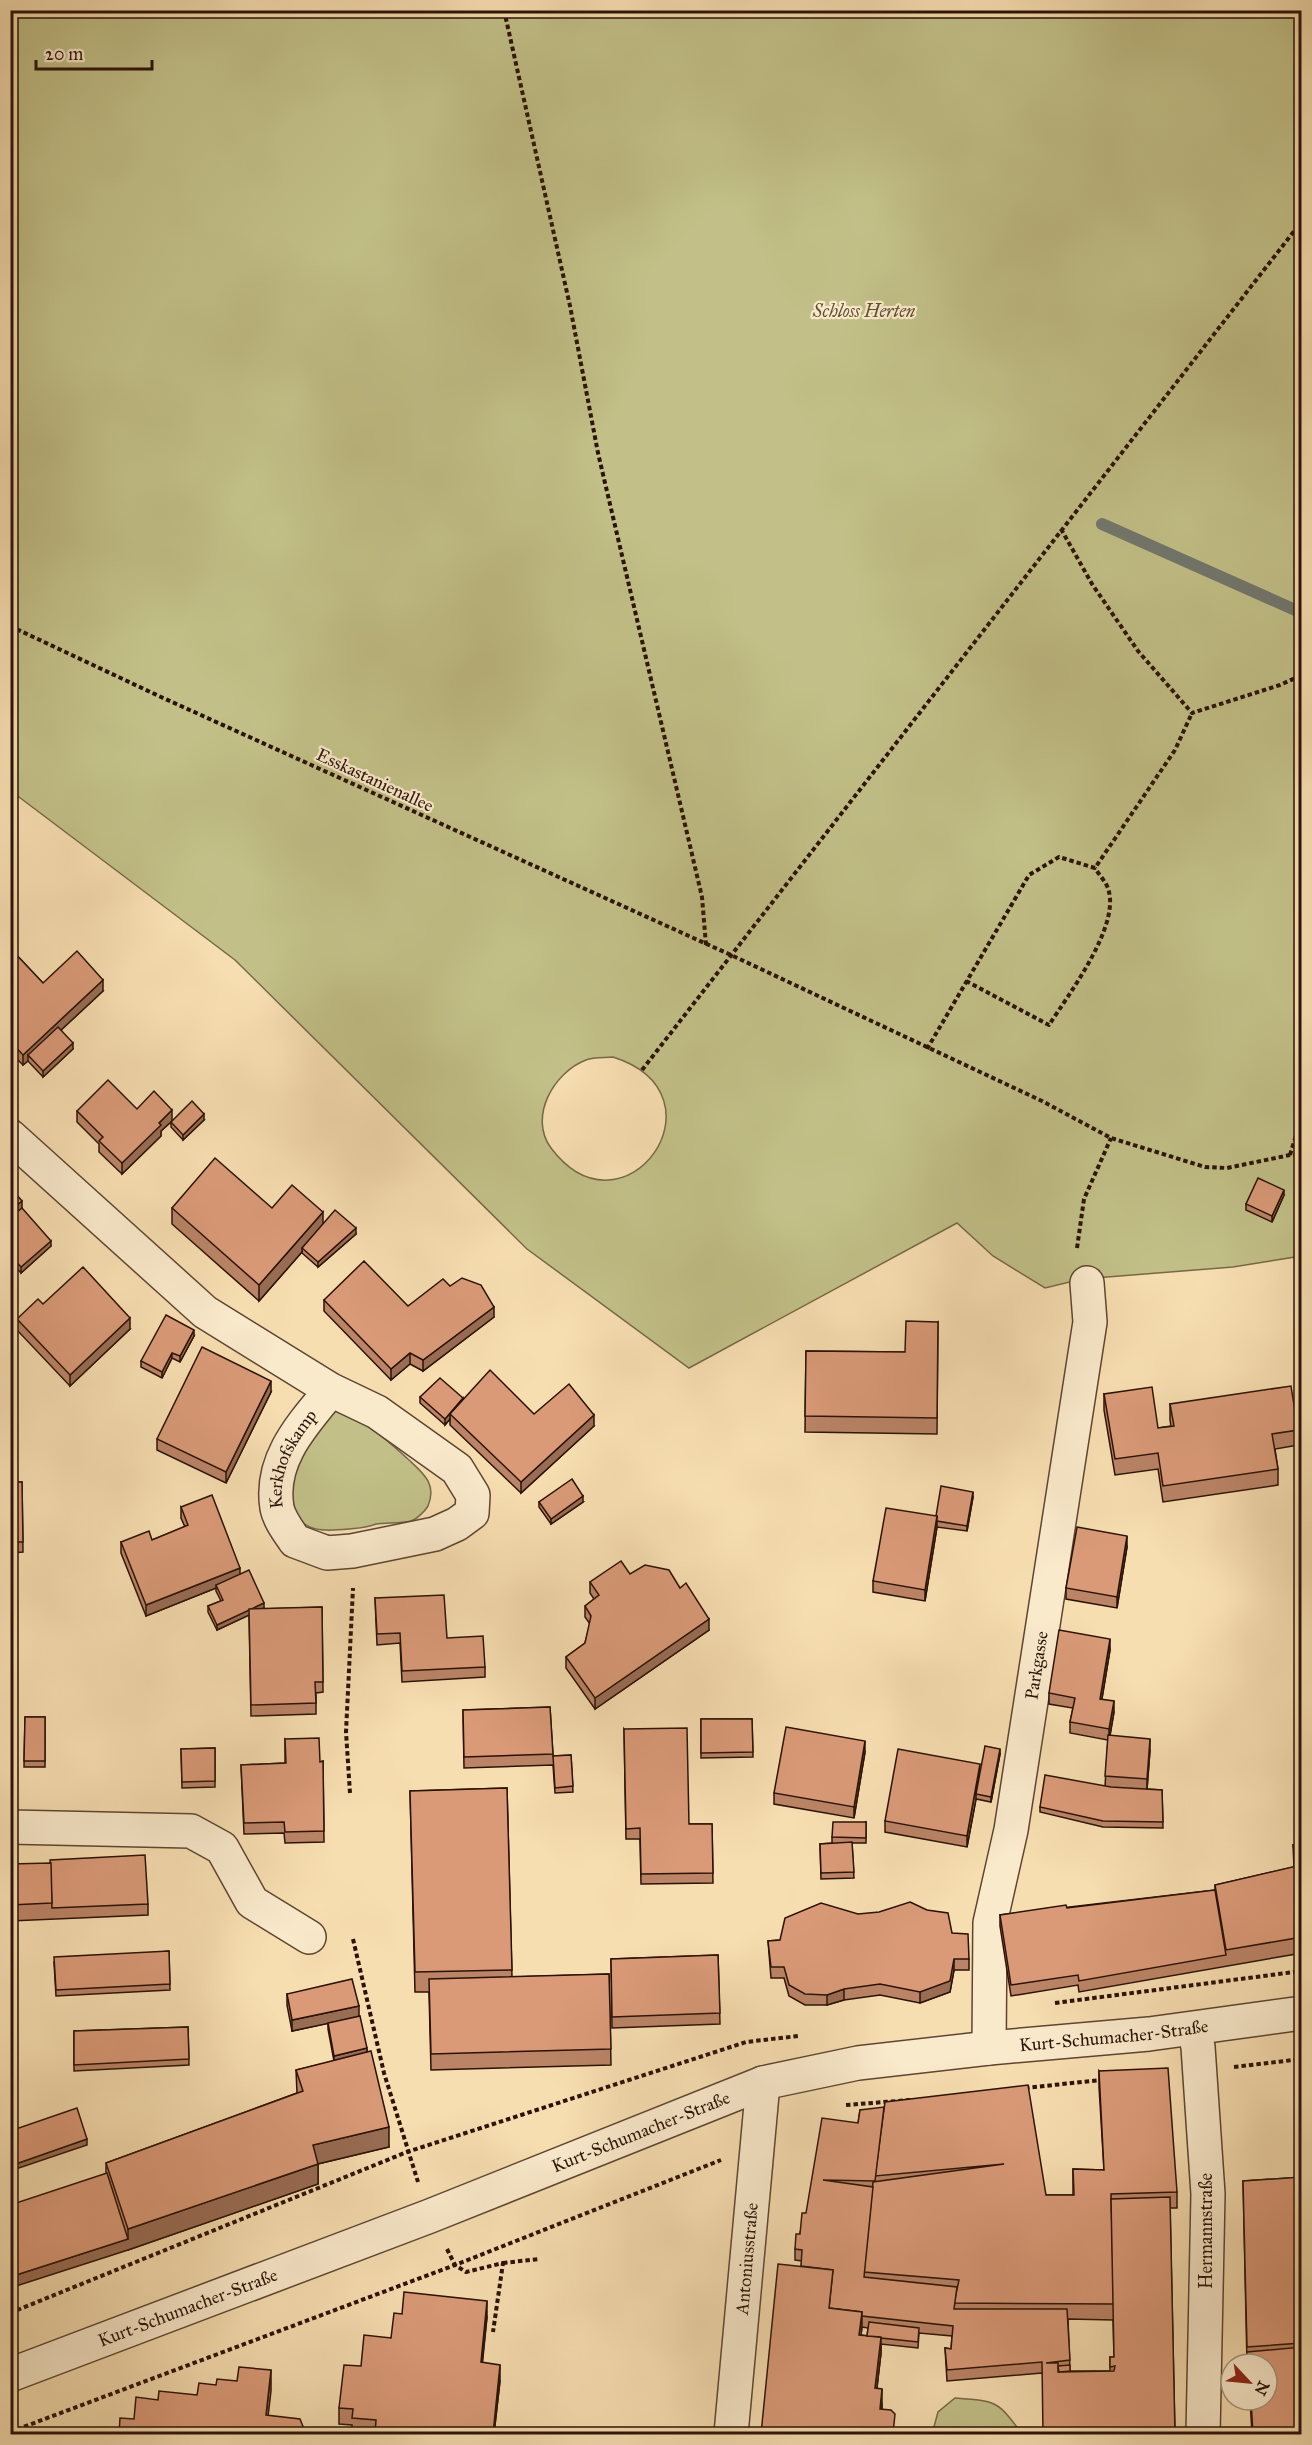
<svg xmlns="http://www.w3.org/2000/svg" width="1312" height="2445" viewBox="0 0 1312 2445" font-family="'IM FELL Great Primer',serif">
  <style>
    .green { fill: #c2c088; stroke: #766948; stroke-width: 1.5; fill-rule: evenodd }
    .lines { fill: none; stroke-linecap: round; stroke-linejoin: round }
    .stream { stroke: #72776f; stroke-width: 12 }
    .street-casing { stroke: #5e4532; stroke-width: 36 }
    .path { stroke: #2b1207; stroke-width: 4; stroke-dasharray: 4.5 3; stroke-linecap: butt }
    .street { stroke: #faeacc; stroke-width: 33 }
    .wall { fill: #bb8467; stroke: #2b1207; stroke-width: 1.5; fill-rule: evenodd }
    .shaded-wall { fill: #996c54; stroke: #2b1207; stroke-width: 1.5 }
    .building { fill: #da9a78; stroke: #2b1207; stroke-width: 1.5 }
    .labels { text-anchor: middle; stroke-width: 4.5; stroke-linejoin: round; paint-order: stroke }
    .park-label { font-size: 18px; font-style: italic; fill: #604f34; stroke: #faeacc }
    .street-label { font-size: 18px; fill: #2b1207; stroke: #faeacc }
  </style>
  <rect width="100%" height="100%" fill="#f7deb1"/>
  <filter id="stains"><feTurbulence type="fractalNoise" baseFrequency=".00333" numOctaves="4"/><feColorMatrix values="0 0 0 0 .2 0 0 0 0 .09 0 0 0 0 .02 0 0 0 .5 -.17"/></filter>
  <radialGradient id="worn" r=".72"><stop offset=".6" stop-color="#630" stop-opacity="0"/><stop offset="1" stop-color="#630" stop-opacity=".3"/></radialGradient>
  <g class="green">
    <path d="M10 11H1301V1256L1233 1267 1082 1279 1045 1288 993 1256 957 1223 689 1368 527 1249 235 960 11 791ZM613 1057C732 1095 624 1245 551 1148 528 1117 554 1072 586 1060 594 1057 605 1058 613 1057Z"/>
    <path d="M335 1410C365 1420 386 1439 409 1460 424 1474 437 1484 428 1506 425 1511 417 1519 411 1521 400 1524 384 1522 376 1524 366 1528 359 1528 349 1529 316 1532 294 1532 292 1492 292 1487 290 1479 291 1474 295 1459 323 1423 335 1410Z"/>
    <path d="M955 2398C997 2401 998 2401 1022 2434H932L938 2412Z"/>
  </g>
  <g class="lines">
    <path class="stream" d="M1102 524 1302 613"/>
    <defs>
      <g id="street">
        <path id="s1" d="M10 1136 205 1312 331 1390 377 1412 457 1469 473 1495 472 1513 457 1524 435 1534 352 1551 327 1553 295 1541C289 1532 279 1519 277 1508 269 1460 302 1425 331 1390"/>
        <path d="M10 1827 191 1831 222 1848 252 1902 309 1937"/>
        <path d="M1194 2029 1198 2047 1208 2194 1203 2434"/>
        <path id="s2" d="M989 2048 990 1923 1011 1830 1090 1322 1087 1283"/>
        <path id="s3" d="M10 2375 430 2216 763 2083 858 2063 989 2048 1149 2034 1302 2013"/>
        <path id="s4" d="M731 2434 763 2083"/>
      </g>
    </defs>
    <use href="#street" class="street-casing"/>
    <g class="path">
      <path d="M504 10 570 306 598 453 702 897 706 945"/>
      <path d="M1061 529 1092 584 1138 651 1192 713 1280 685 1302 675"/>
      <path d="M10 626 161 697 731 955 1042 1101 1111 1138 1205 1167 1227 1168 1290 1155 1302 1156"/>
      <path d="M966 981 1049 1025C1069 994 1118 929 1109 892 1108 884 1099 875 1095 868"/>
      <path d="M927 1049 1029 875 1059 857 1095 868 1175 750 1192 713"/>
      <path d="M642 1070 1302 221"/>
      <path d="M1290 1155 1302 1116"/>
      <path d="M1077 1248 1084 1199 1111 1138"/>
      <path d="M350 1793 346 1732 353 1588"/>
      <path d="M353 1939 384 2073 418 2182"/>
      <path d="M1055 2003 1302 1971"/>
      <path d="M1234 2067 1302 2059"/>
      <path d="M1025 2088 1101 2080"/>
      <path d="M846 2105 910 2100"/>
      <path d="M447 2249 455 2265 466 2272 503 2263 493 2332"/>
      <path d="M503 2263 539 2259"/>
      <path d="M10 2313 407 2152 746 2042 798 2036"/>
      <path d="M10 2432 455 2265 721 2160"/>
    </g>
    <use href="#street" class="street"/>
  </g>
  <g class="wall">
    <path d="M10 948 43 983 103 991 61 1030 73 1049 43 1077 28 1061 23 1065 10 1052Z"/>
    <path d="M137 1109 172 1121 204 1120 183 1140 171 1127V1122L161 1131V1136L122 1174 99 1152V1144L77 1122V1111Z"/>
    <path d="M10 1187 22 1209 51 1246 21 1273 10 1261Z"/>
    <path d="M1284 1195 1272 1222 1246 1210V1204Z"/>
    <path d="M172 1208H272L356 1234 318 1267 302 1253V1252L259 1301 172 1224Z"/>
    <path d="M450 1286 494 1317 423 1371 410 1364 391 1380 324 1311V1300L408 1306Z"/>
    <path d="M17 1319 130 1329 70 1386 17 1330Z"/>
    <path d="M938 1322 937 1434 805 1432 806 1351 905 1352Z"/>
    <path d="M194 1336 180 1362 172 1358 162 1378 141 1367V1361Z"/>
    <path d="M271 1392 226 1483 157 1450V1439Z"/>
    <path d="M1104 1394 1158 1428 1171 1426 1170 1420V1404L1298 1430V1445L1275 1449 1278 1469V1485L1163 1502 1158 1469 1115 1475 1104 1410Z"/>
    <path d="M420 1397 463 1400 594 1426 521 1493 450 1425V1419L445 1425 420 1403Z"/>
    <path d="M10 1482H22L23 1552 10 1553Z"/>
    <path d="M1302 1494V1538L1296 1501V1495Z"/>
    <path d="M973 1497 967 1531 937 1527 925 1601 873 1592V1581L936 1516Z"/>
    <path d="M539 1502H583L551 1524 539 1507Z"/>
    <path d="M181 1507 240 1574 264 1608 263 1609 322 1607 323 1692 316 1693V1714L251 1716 249 1615 217 1630 208 1612V1606L221 1601 216 1591V1588L146 1616 121 1553V1542L152 1540 185 1527 181 1518Z"/>
    <path d="M1127 1547 1117 1608 1066 1599V1588Z"/>
    <path d="M630 1574 680 1588 709 1630 595 1709 566 1668V1657L585 1643 590 1624 585 1617V1606L594 1599 590 1593V1582Z"/>
    <path d="M375 1598 447 1638 485 1667V1677L402 1682 400 1643 377 1645Z"/>
    <path d="M1110 1650 1102 1699 1114 1712 1110 1736 1150 1750 1147 1789 1162 1790 1163 1828 1103 1827 1040 1812V1807L1105 1786 1108 1740 1070 1733V1722L1073 1708 1049 1704V1693Z"/>
    <rect x="10" y="1702" width="6" height="86"/>
    <path d="M550 1707 553 1756 571 1755 573 1792 555 1793 553 1765 464 1768 463 1710Z"/>
    <path d="M25 1717H45V1767H24Z"/>
    <path d="M701 1719H752L753 1757 701 1758Z"/>
    <path d="M624 1729 689 1824H712L713 1883 641 1884 640 1839H626Z"/>
    <path d="M285 1739 320 1762 323 1761 324 1842 285 1843 284 1833 244 1834 241 1765 285 1763Z"/>
    <path d="M215 1748V1787L182 1788 181 1749Z"/>
    <path d="M865 1752 854 1818 774 1804V1793Z"/>
    <path d="M1000 1754 991 1802 976 1799 967 1847 885 1832V1821L980 1769Z"/>
    <path d="M507 1788 512 1977 609 1974 611 2065 431 2070 429 1992H415L410 1791Z"/>
    <path d="M866 1822V1843H852L854 1878 821 1879 820 1844 832 1843V1837Z"/>
    <path d="M1302 1844V1953L1079 1992 1078 1985 1011 1996 1000 1926V1915L1215 1890V1885L1294 1867 1293 1845Z"/>
    <path d="M10 1864 148 1904V1915L10 1921Z"/>
    <path d="M858 1914 952 1933 969 1959V1970H954L950 1992 920 2003 880 1995 844 2000 827 2005H805L789 1996 784 1978H771L768 1941 780 1940Z"/>
    <path d="M169 1951 170 1990 56 1996 54 1962Z"/>
    <path d="M718 1955 720 2024 612 2028 611 1959Z"/>
    <path d="M287 1994 359 2016 389 2147 318 2164V2184L128 2250 106 2173V2163L297 2093 296 2070 334 2061 328 2029V2023L292 2031 287 2005Z"/>
    <path d="M188 2027 189 2065 74 2071V2031Z"/>
    <path d="M1099 2071 1177 2192V2208H1170L1175 2434 1042 2373 947 2381 945 2348 951 2349 952 2336 919 2333 918 2348 881 2344V2353L877 2388 882 2404V2409L801 2266 802 2261 795 2260V2249L806 2213 858 2123 860 2110 1046 2195H1073V2169L1104 2170 1099 2087ZM1068 2319 1113 2320 1114 2357H1110V2371H1070ZM862 2327 868 2328 867 2336 861 2335Z"/>
    <path d="M1302 2177V2434H1252L1250 2400H1267V2364H1247L1243 2181Z"/>
    <path d="M402 2314 487 2317 482 2363 500 2381 494 2434H362L352 2433V2425L339 2424V2408L361 2366 391 2338Z"/>
  </g>
  <g class="shaded-wall">
    <path d="M103 980V991L31 1058 28 1055V1061L23 1065V1055Z"/>
    <path d="M73 1043V1049L43 1077V1071Z"/>
    <path d="M172 1110V1121L161 1131V1136L122 1174V1163L159 1123Z"/>
    <path d="M204 1114V1120L183 1140V1135Z"/>
    <path d="M1284 1190V1195L1272 1222V1216Z"/>
    <path d="M22 1201V1212L10 1222V1211Z"/>
    <path d="M323 1212V1228L302 1248V1252L259 1301V1285Z"/>
    <path d="M356 1228V1234L318 1267V1262Z"/>
    <path d="M51 1241V1246L21 1273V1267Z"/>
    <path d="M494 1307V1317L423 1371V1360Z"/>
    <path d="M130 1318V1329L70 1386V1375Z"/>
    <path d="M194 1330V1336L180 1362V1356Z"/>
    <path d="M172 1353V1358L162 1378V1372Z"/>
    <path d="M410 1353V1364L391 1380V1369Z"/>
    <path d="M271 1381V1392L226 1483V1472Z"/>
    <path d="M463 1398V1404L450 1414V1419L445 1425V1419Z"/>
    <path d="M594 1415V1426L521 1493V1482Z"/>
    <path d="M973 1492V1497L967 1531V1526Z"/>
    <path d="M583 1496V1502L551 1524V1519Z"/>
    <path d="M937 1516V1527L925 1601V1590Z"/>
    <path d="M1127 1536V1547L1117 1608V1597Z"/>
    <path d="M240 1568V1578L216 1585V1588L146 1616V1605Z"/>
    <path d="M264 1603V1608L217 1630V1625Z"/>
    <path d="M709 1619V1630L595 1709V1698Z"/>
    <path d="M1110 1639V1650L1100 1710V1699Z"/>
    <path d="M1114 1701V1712L1109 1740V1729Z"/>
    <path d="M1150 1739V1750L1147 1790V1779Z"/>
    <path d="M865 1741V1752L854 1818V1807Z"/>
    <path d="M1000 1749V1754L991 1802V1797Z"/>
    <path d="M980 1764 976 1794V1799L967 1847V1836Z"/>
    <path d="M954 1959V1970L950 1992 920 2003V1992Z"/>
    <path d="M844 1989V2000L827 2005V1995Z"/>
    <path d="M359 2006V2017L292 2031V2020Z"/>
    <path d="M367 2048V2053L334 2061V2056Z"/>
    <path d="M389 2127V2147L313 2165V2145Z"/>
    <path d="M87 2139V2145L10 2171V2166Z"/>
    <path d="M318 2164V2184L128 2250 10 2288V2277L128 2239V2229Z"/>
    <path d="M487 2301V2317L481 2378V2362Z"/>
    <path d="M862 2312V2327L859 2351V2335Z"/>
    <path d="M881 2337V2353L875 2404V2388Z"/>
    <path d="M500 2365V2381L494 2434H493Z"/>
    <path d="M271 2370V2391L266 2434V2415Z"/>
    <path d="M882 2389V2404L880 2425V2409Z"/>
  </g>
  <g class="building">
    <path d="M10 948 43 983 77 951 103 980 23 1055 10 1041Z"/>
    <path d="M58 1027 73 1043 43 1071 28 1055Z"/>
    <path d="M108 1080 137 1109 154 1091 172 1110 159 1123 161 1125 122 1163 99 1141 103 1137 77 1111Z"/>
    <path d="M192 1101 204 1114 183 1135 171 1122Z"/>
    <path d="M215 1158 272 1208 292 1185 323 1212 259 1285 172 1208Z"/>
    <path d="M1258 1178 1284 1190 1272 1216 1246 1204Z"/>
    <path d="M10 1187 22 1201 10 1211Z"/>
    <path d="M22 1208 51 1241 21 1267 10 1255V1218Z"/>
    <path d="M335 1210 356 1228 318 1262 302 1248Z"/>
    <path d="M364 1261 408 1306 443 1279 450 1286 462 1278 481 1285 494 1307 423 1360 410 1353 391 1369 324 1300Z"/>
    <path d="M83 1267 130 1318 70 1375 17 1319 38 1299 43 1304Z"/>
    <path d="M166 1315 194 1330 180 1356 172 1353 162 1372 141 1361Z"/>
    <path d="M906 1321 938 1322 937 1418 805 1416 806 1351 905 1352Z"/>
    <path d="M202 1347 271 1381 226 1472 157 1439Z"/>
    <path d="M490 1370 534 1414 569 1384 594 1415 521 1482 450 1414Z"/>
    <path d="M440 1378 463 1398 445 1419 420 1397Z"/>
    <path d="M1291 1386 1298 1430 1272 1434 1278 1469 1163 1486 1158 1453 1115 1459 1104 1394 1152 1387 1158 1428 1174 1426 1170 1404Z"/>
    <path d="M572 1479 583 1496 551 1519 539 1502Z"/>
    <path d="M10 1482H22L23 1542H10Z"/>
    <path d="M941 1486 973 1492 967 1526 937 1521V1516H936Z"/>
    <path d="M1302 1494V1532L1296 1495Z"/>
    <path d="M212 1495 240 1568 146 1605 121 1542 149 1531 152 1540 188 1525 181 1507Z"/>
    <path d="M886 1508 937 1516 925 1590 873 1581Z"/>
    <path d="M1077 1527 1127 1536 1117 1597 1066 1588Z"/>
    <path d="M621 1561 630 1574 645 1565 669 1570 680 1588 686 1583 709 1619 595 1698 566 1657 585 1643 591 1616 585 1606 599 1595 590 1582Z"/>
    <path d="M249 1570 264 1603 217 1625 208 1606 223 1600 216 1585Z"/>
    <path d="M444 1595 447 1638 483 1636 485 1667 402 1671 400 1633 377 1634 375 1598Z"/>
    <path d="M322 1607 323 1682H315L316 1703 251 1705 249 1609Z"/>
    <path d="M1059 1630 1110 1639 1100 1699 1114 1701 1109 1729 1070 1722 1075 1698 1049 1693Z"/>
    <rect x="10" y="1702" width="6" height="75"/>
    <path d="M550 1707 553 1754 464 1757 463 1710Z"/>
    <path d="M25 1717H45V1761H24Z"/>
    <path d="M701 1719H752L753 1752 701 1753Z"/>
    <path d="M786 1727 865 1741 854 1807 774 1793Z"/>
    <path d="M687 1728 689 1824H712L713 1873 641 1874 640 1828 626 1829 624 1729Z"/>
    <path d="M1108 1735 1150 1739 1147 1779 1105 1776Z"/>
    <path d="M319 1738 320 1762 323 1761 324 1831 285 1832 284 1822 244 1823 241 1765 286 1763 285 1739Z"/>
    <path d="M985 1746 1000 1749 991 1797 976 1794Z"/>
    <path d="M215 1748V1781L182 1782 181 1749Z"/>
    <path d="M898 1749 980 1764 967 1836 885 1821Z"/>
    <path d="M571 1755 573 1786 555 1788 553 1756Z"/>
    <path d="M1045 1775 1111 1787 1162 1790 1163 1822 1103 1821 1040 1807Z"/>
    <path d="M507 1788 512 1970 415 1972 410 1791Z"/>
    <path d="M833 1822H866V1838L832 1837Z"/>
    <path d="M852 1842 854 1872 821 1873 820 1844Z"/>
    <path d="M1302 1844V1937L1226 1950 1215 1885 1297 1866 1293 1845Z"/>
    <path d="M145 1855 148 1904 52 1908 50 1860Z"/>
    <path d="M51 1863 52 1903 10 1905V1864Z"/>
    <path d="M1215 1890 1226 1955 1079 1981 1078 1975 1011 1985 1000 1915 1066 1905 1067 1908Z"/>
    <path d="M910 1902 927 1910 948 1913 952 1933 968 1934 969 1959H954L950 1981 920 1992 880 1984 844 1989 827 1995 805 1994 789 1985 784 1967H771L768 1941 780 1940 785 1918 821 1903 858 1914 879 1912Z"/>
    <path d="M169 1951 170 1984 56 1990 54 1957Z"/>
    <path d="M718 1955 720 2013 612 2017 611 1959Z"/>
    <path d="M609 1974 611 2049 431 2054 429 1979Z"/>
    <path d="M352 1979 359 2006 292 2020 287 1994Z"/>
    <path d="M360 2016 367 2048 334 2056 328 2023Z"/>
    <path d="M188 2027 189 2059 74 2065V2031Z"/>
    <path d="M371 2051 389 2127 313 2145 318 2164 128 2229 106 2163 303 2091 296 2070Z"/>
    <path d="M1168 2068 1177 2192 1111 2194 1114 2304 954 2303 959 2280 864 2272 873 2182 1004 2164 875 2176 885 2102 1028 2085 1046 2195H1074L1073 2169 1104 2170 1099 2071Z"/>
    <path d="M884 2107 875 2181 823 2180 873 2187 864 2277 957 2287 954 2309H1067L1070 2360 1046 2363H1058V2372L1114 2371 1115 2366 1110 2367V2357H1114L1111 2199 1170 2197 1175 2434H1043L1042 2362 947 2370 945 2348 951 2349 953 2326 862 2316V2312L829 2308 833 2270 801 2266 802 2250 795 2249 796 2234H800L802 2213H806L822 2118 858 2123 860 2110Z"/>
    <path d="M77 2108 87 2139 10 2166V2131Z"/>
    <path d="M107 2173 128 2239 10 2277V2205Z"/>
    <path d="M1302 2177V2343L1247 2347 1243 2181Z"/>
    <path d="M778 2264 833 2270 829 2308 862 2312 859 2335 881 2337 875 2388 882 2389 880 2409 891 2410 895 2414 893 2434H761Z"/>
    <path d="M404 2292 487 2301 481 2362 500 2365 493 2434H375L376 2420 352 2418 353 2409 339 2408 344 2365 361 2366 364 2335 391 2338 394 2313 402 2314Z"/>
    <path d="M869 2322 919 2328 918 2342 881 2338V2337L867 2336Z"/>
    <path d="M1302 2347V2434H1253L1251 2400H1267V2364H1248L1247 2352Z"/>
    <path d="M1070 2365V2371L1059 2372 1058 2366Z"/>
    <path d="M239 2367 271 2370 266 2415 300 2419 306 2434H119L120 2418 134 2419 136 2397 158 2400 159 2391 197 2395 199 2383 216 2385 217 2379 237 2381Z"/>
  </g>
  <g class="labels">
    <g class="park-label">
      <text x="864" y="317">Schloss Herten</text>
    </g>
    <g class="street-label">
      <text transform="translate(375 780) rotate(25)" y="6">Esskastanienallee</text>
      <text dy="6" stroke="none"><textPath href="#s1" startOffset="886">Kerkhofskamp</textPath></text>
      <text dy="6" stroke="none"><textPath href="#s2" startOffset="387">Parkgasse</textPath></text>
      <text dy="6" stroke="none"><textPath href="#s3" startOffset="1162">Kurt-Schumacher-Straße</textPath></text>
      <text dy="6" stroke="none"><textPath href="#s3" startOffset="676">Kurt-Schumacher-Straße</textPath></text>
      <text transform="translate(1206 2231) rotate(-90)" y="6">Hermannstraße</text>
      <text dy="6" stroke="none"><textPath href="#s4" startOffset="176">Antoniusstraße</textPath></text>
      <text dy="6" stroke="none"><textPath href="#s3" startOffset="190">Kurt-Schumacher-Straße</textPath></text>
    </g>
  </g>
  <rect width="1312" height="2445" fill="none" stroke="#f7deb1" stroke-width="36"/>
  <rect x="12" y="12" width="1288" height="2421" fill="none" stroke="#2b1207" stroke-width="3"/>
  <rect x="18" y="18" width="1276" height="2409" fill="none" stroke="#2b1207" stroke-width="1.5"/>
  <g transform="translate(1249 2382) rotate(116)"><circle r="28" fill="#faeacc" stroke="#a7947d" stroke-width="1.5"/>
  <path d="M0-4.5L10 22L0 15L-10 22Z" fill="#8f2418"/>
  <text y="-9" font-size="16" font-weight="bold" text-anchor="middle" fill="#2b1207">N</text>
  </g>
  <path d="M36 60v9h116v-9" fill="none" stroke="#2b1207" stroke-width="3"/>
  <text x="45" y="60" font-size="18" fill="#2b1207" stroke="#faeacc" stroke-width="4.5" paint-order="stroke">20 m</text>
  <rect width="100%" height="100%" filter="url(#stains)"/>
  <rect width="100%" height="100%" fill="url(#worn)"/>
</svg>
